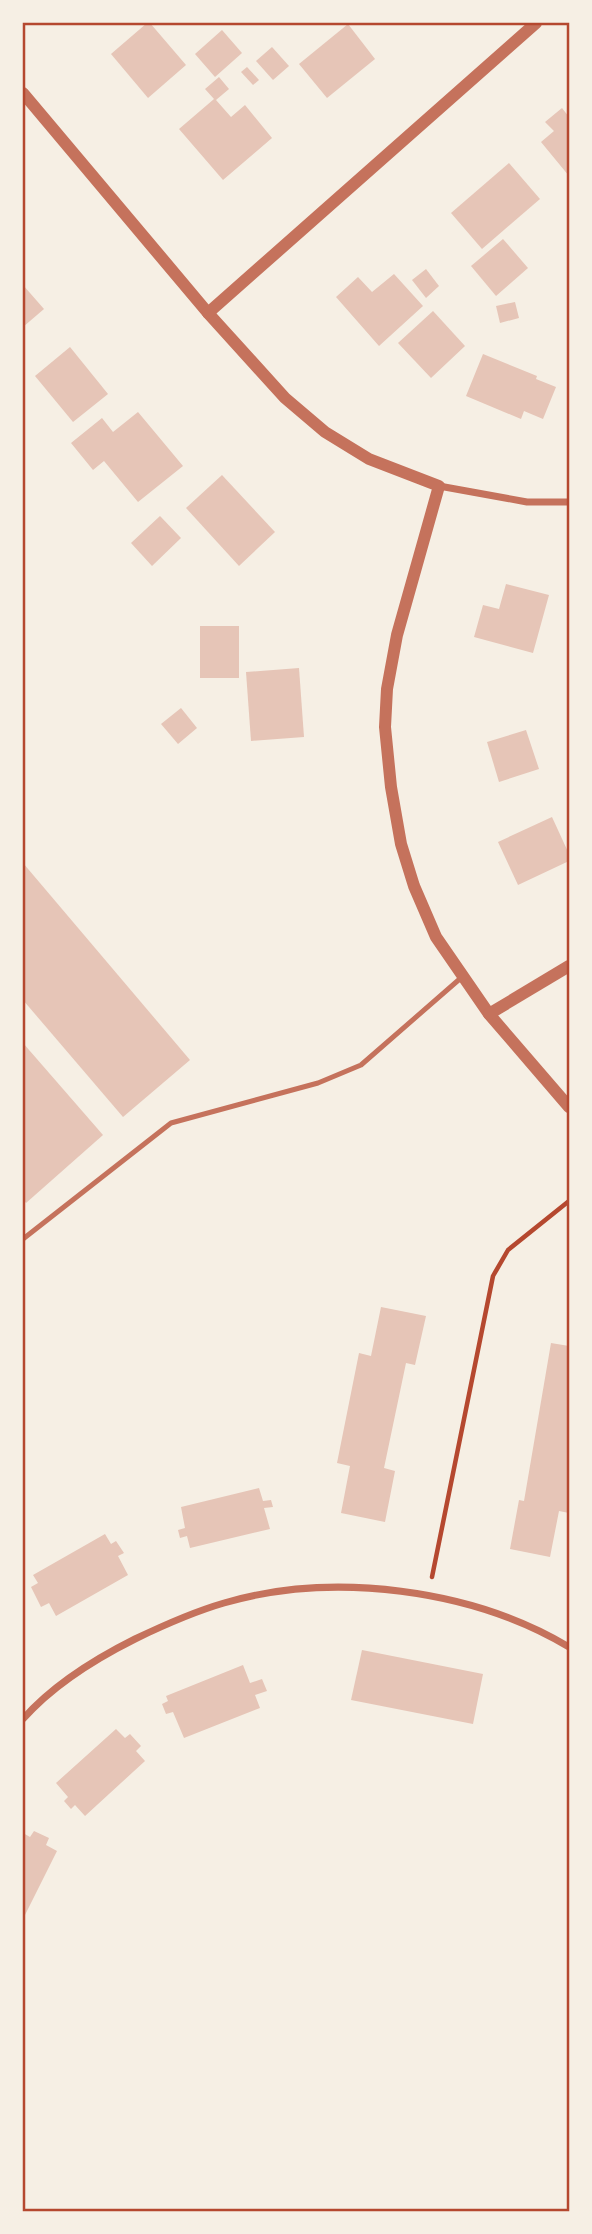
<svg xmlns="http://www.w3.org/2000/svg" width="592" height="2234" viewBox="0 0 592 2234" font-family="'DM Sans',sans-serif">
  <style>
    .building { fill: #e6c5b7 }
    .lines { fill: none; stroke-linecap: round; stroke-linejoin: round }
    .path { stroke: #b5482f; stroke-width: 4.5 }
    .service { stroke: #c5725c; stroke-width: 5 }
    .minor { stroke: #c5725c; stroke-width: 7 }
    .tertiary { stroke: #c5725c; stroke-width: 12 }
    .neatline { fill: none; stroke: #b5482f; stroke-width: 2.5 }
  </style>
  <rect width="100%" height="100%" fill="#f6efe4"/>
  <g class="building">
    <path d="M147 23H150L186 65 148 98 111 54Z"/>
    <path d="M348 24 375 59 327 98 299 64Z"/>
    <path d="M222 30 242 53 215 77 195 54Z"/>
    <path d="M272 47 289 66 273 80 256 61Z"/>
    <path d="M247 67 259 80 253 85 241 72Z"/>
    <path d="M219 77 229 89 216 100 231 117 245 105 272 138 223 180 179 129 214 99 205 89Z"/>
    <path d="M562 108 569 117V176L541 142 554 131 545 122Z"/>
    <path d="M509 163 540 199 482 249 451 213Z"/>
    <path d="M503 239 528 268 496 296 471 266Z"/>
    <path d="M426 269 439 286 426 298 412 280Z"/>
    <path d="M394 274 423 306 379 346 336 297 358 277 372 292Z"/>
    <path d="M23 285 44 309 23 327Z"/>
    <path d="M515 302 519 318 500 323 496 306Z"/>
    <path d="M433 311 465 346 431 378 398 343Z"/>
    <path d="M70 347 108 394 73 422 35 376Z"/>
    <path d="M483 354 537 376 536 379 556 387 543 419 524 411 521 419 466 396Z"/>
    <path d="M138 412 183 466 138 502 104 461 93 470 71 443 102 418 113 432Z"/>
    <path d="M222 475 275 532 239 566 186 508Z"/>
    <path d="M160 516 181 538 152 566 131 543Z"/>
    <path d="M506 584 549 595 533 653 474 637 483 605 499 609Z"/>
    <rect x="200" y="626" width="39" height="52"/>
    <path d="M299 668 304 737 251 741 246 672Z"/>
    <path d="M181 708 197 728 178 744 161 724Z"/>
    <path d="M526 730 539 769 499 782 487 742Z"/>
    <path d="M552 817 569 854V861L518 885 498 842Z"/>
    <path d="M23 863 190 1060 123 1117 23 1000Z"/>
    <path d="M23 1043 103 1135 26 1203 23 1199Z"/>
    <path d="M381 1307 426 1316 415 1365 406 1363 384 1468 395 1471 385 1522 341 1513 350 1466 337 1463 359 1353 371 1356Z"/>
    <path d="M551 1343 569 1346V1513L559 1511 550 1557 510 1549 519 1500 524 1501Z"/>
    <path d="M259 1488 263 1501 271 1500 273 1507 264 1508 270 1529 190 1548 187 1536 180 1538 178 1530 185 1528 181 1507Z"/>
    <path d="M105 1534 111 1544 116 1541 124 1553 118 1556 128 1575 56 1616 49 1603 41 1607 31 1587 38 1583 33 1575Z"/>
    <path d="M362 1650 483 1674 473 1724 351 1700Z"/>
    <path d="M243 1665 250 1683 262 1679 267 1691 255 1695 260 1708 184 1738 173 1712 166 1714 162 1704 168 1701 166 1696Z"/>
    <path d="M116 1729 125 1738 130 1734 141 1746 136 1751 145 1761 85 1816 75 1805 71 1809 64 1801 68 1797 56 1783Z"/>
    <path d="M34 1831 49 1838 46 1845 57 1851 23 1919V1833L30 1837Z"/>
  </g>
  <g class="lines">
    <path class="path" d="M432 1577 493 1276 508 1250 569 1201"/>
    <path class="service" d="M23 1239 171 1123 318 1083 361 1065 462 977"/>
    <g class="minor">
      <path d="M439 486 527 502H569"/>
      <path d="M23 1719C53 1685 95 1659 135 1639 164 1625 193 1612 224 1603 333 1571 472 1589 569 1647"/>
    </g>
    <g class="tertiary">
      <path d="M23 93 208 313 285 398 325 432 369 459 439 486 397 635 387 689 385 727 391 787 401 844 414 886 436 937 489 1014 569 1107"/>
      <path d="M208 313 536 23"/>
      <path d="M489 1014 569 966"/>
    </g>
  </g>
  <rect width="592" height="2234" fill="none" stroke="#f6efe4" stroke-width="49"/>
  <rect x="24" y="24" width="544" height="2186" class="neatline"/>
</svg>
